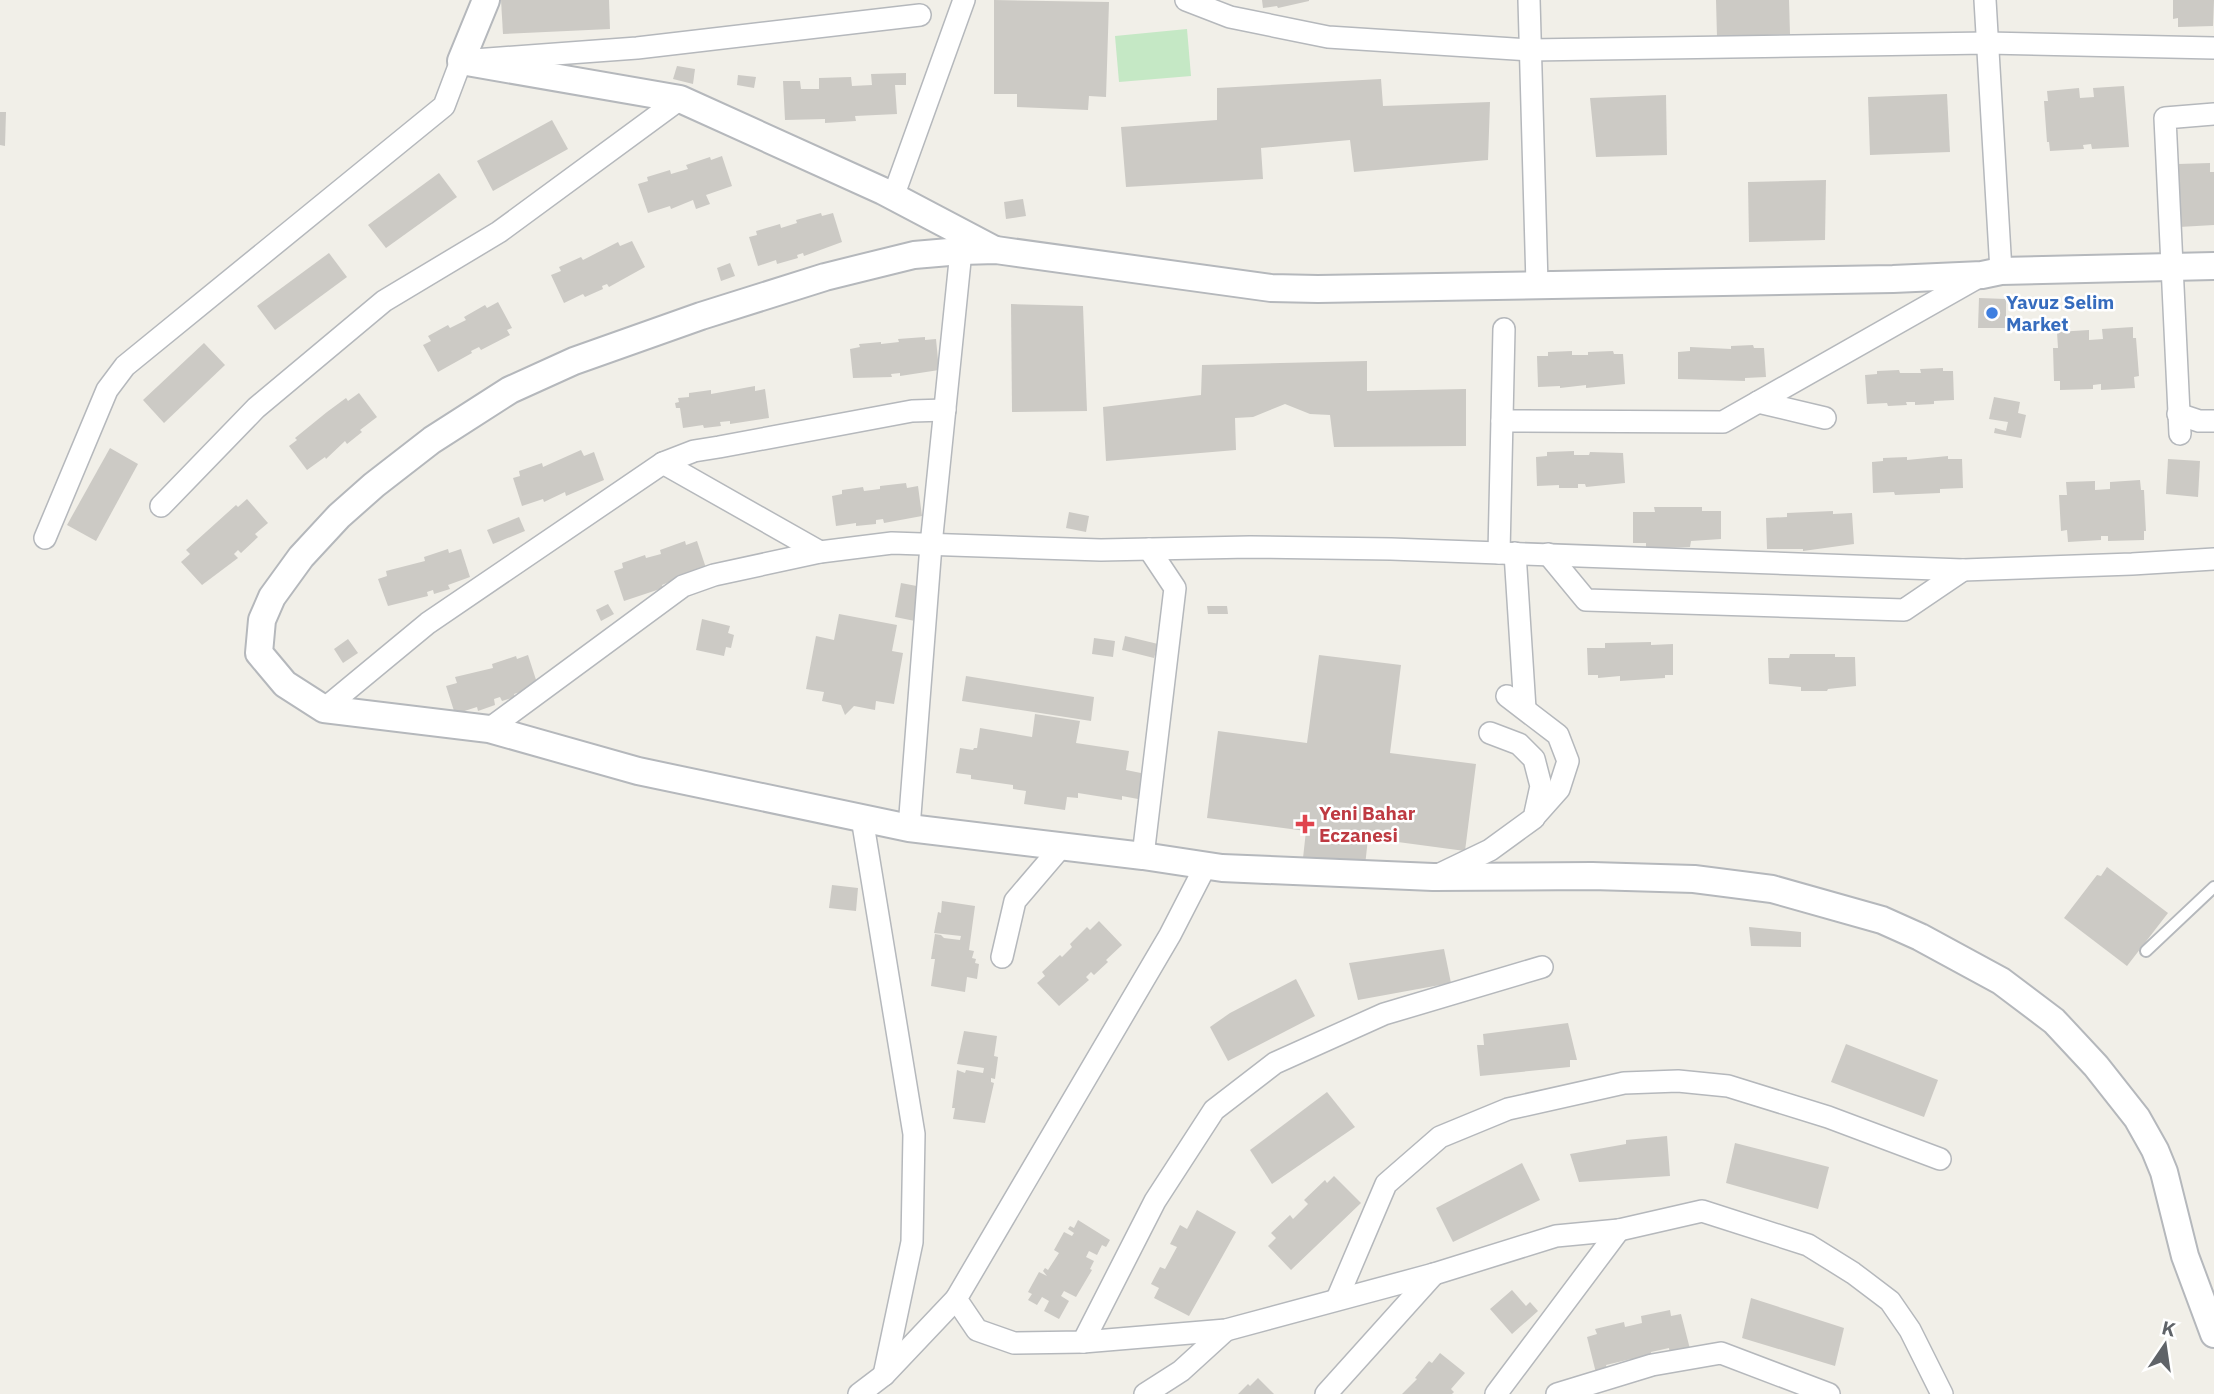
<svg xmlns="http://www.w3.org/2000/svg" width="2214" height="1394" viewBox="0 0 2214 1394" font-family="'IBM Plex Sans',sans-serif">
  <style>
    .garden { fill: #c5e8c5 }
    .building { fill: #cccac5 }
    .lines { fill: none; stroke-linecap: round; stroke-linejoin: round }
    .service-casing { stroke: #b5b8bc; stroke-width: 14 }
    .minor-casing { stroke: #b5b8bc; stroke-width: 24 }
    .tertiary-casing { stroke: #b5b8bc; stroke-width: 30 }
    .service { stroke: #fff; stroke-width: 10 }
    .minor { stroke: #fff; stroke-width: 21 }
    .tertiary { stroke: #fff; stroke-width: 26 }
    .shop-dot { fill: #3f7fe0; stroke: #fff; stroke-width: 2.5 }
    .health-dot { fill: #e0444e; stroke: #fff; stroke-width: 2.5 }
    .labels { text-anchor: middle; stroke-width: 5; stroke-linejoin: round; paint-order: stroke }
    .shop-label { font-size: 19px; font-weight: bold; fill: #366cbe; stroke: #fff; text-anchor: start }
    .health-label { font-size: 19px; font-weight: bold; fill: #be3a42; stroke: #fff; text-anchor: start }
  </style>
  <rect width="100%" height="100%" fill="#f1efe8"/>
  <path class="garden" d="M1187 29 1191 76 1119 82 1115 36Z"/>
  <g class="building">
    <path d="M501 0H609L610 29 503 34Z"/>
    <path d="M994 0 1109 2 1106 97 1089 96 1088 110 1017 107V94H994Z"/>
    <path d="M1262 0H1309V1L1278 8 1277 6 1263 8Z"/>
    <path d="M1716 0H1789L1790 34 1717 37Z"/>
    <path d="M2173 0H2214L2213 26 2178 27V18L2173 19Z"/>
    <path d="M677 66 695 69 693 84 673 79Z"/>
    <path d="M906 73V85H895L897 114 855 116 856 121 825 123V119L785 120 783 81H800L801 89H819V78L851 77 852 86 872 85 871 74Z"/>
    <path d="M738 75 756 77 754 88 737 85Z"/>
    <path d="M1381 79 1383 106 1490 102 1488 160 1354 172 1350 140 1261 148 1263 179 1126 187 1121 127 1217 120V88Z"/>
    <path d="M2124 86 2129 147 2092 149 2091 144 2083 145 2084 149 2050 151 2049 142H2047L2044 101H2048L2047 91 2079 88 2080 98 2094 97 2093 88Z"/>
    <path d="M1947 94 1950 152 1870 155 1868 97Z"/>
    <path d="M1666 95 1667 155 1596 157 1590 98Z"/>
    <path d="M0 112H6L5 146 0 145Z"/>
    <path d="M552 120 568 149 493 191 477 161Z"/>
    <path d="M722 156 732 186 706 195 710 204 696 209 693 200 671 209 670 206 648 213 638 184 648 181 647 177 670 170 671 174 688 169 686 165 710 157 711 160Z"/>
    <path d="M2210 163V172H2214V225L2179 227 2174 175 2178 174V164Z"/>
    <path d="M439 173 457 197 386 248 368 225Z"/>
    <path d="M1826 180 1825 240 1749 242 1748 182Z"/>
    <path d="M1023 199 1026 216 1006 219 1004 202Z"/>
    <path d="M821 213 822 216 833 213 842 242 804 256 803 253 797 255 798 258 777 264 776 260 758 266 749 237 757 235 756 231 780 224 781 228 797 223 796 220Z"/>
    <path d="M632 241 645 267 609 287 607 284 602 286 603 289 585 297 583 294 564 303 551 275 561 271 559 267 581 257 583 260 618 242 620 246Z"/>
    <path d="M329 253 347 277 275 330 257 306Z"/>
    <path d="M730 263 735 276 721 281 717 268Z"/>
    <path d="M1979 298 2006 299V328H1978Z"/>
    <path d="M498 302 512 328 507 330 510 335 481 350 479 347 471 351 472 353 438 372 423 345 431 341 428 336 448 325 450 328 466 320 464 317 485 305 487 308Z"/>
    <path d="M1011 304 1083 306 1087 411 1012 412Z"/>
    <path d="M2133 327V338H2136L2139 376 2134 377 2135 388 2101 390V384L2093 385V389L2060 390V381H2054L2053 348H2058L2057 332 2089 330V340L2103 339 2102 329Z"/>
    <path d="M925 337V340L936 339 939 370 900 376V373L891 374 892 377 853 378 850 349 860 347 859 344 881 342V344L899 342 898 339Z"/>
    <path d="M204 343 225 365 164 423 143 400Z"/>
    <path d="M1753 345 1754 348H1764L1766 377 1745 378V381L1678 379V352L1690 351V347L1731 349V346Z"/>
    <path d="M1572 351V355H1588V352L1613 351 1614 354H1623L1625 384 1586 388V385L1560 388V386L1538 387 1537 356H1548V352Z"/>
    <path d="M1367 361V391L1466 389V446L1334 447 1330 415 1310 414 1285 404 1253 417 1235 418 1236 450 1106 461 1103 407 1201 395 1202 365Z"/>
    <path d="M1943 368V371H1953L1954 400 1934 401V404L1915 405V402H1906L1907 405 1888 406 1887 403 1867 404 1865 375 1877 374V371L1899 370 1900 373H1921L1920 369Z"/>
    <path d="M755 386V391L765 389 769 418 730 424V421L720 422 721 426 704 428 703 425 683 428 680 408H676L675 403 679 402 678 398 689 397V393L711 390V394Z"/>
    <path d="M359 393 377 417 360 430 362 432 347 444 345 441 326 459 325 457 307 470 289 446 297 440 295 438 327 412 346 398 348 401Z"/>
    <path d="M1994 397 2020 402 2018 413 2026 415 2021 438 1994 433 1995 428 2006 431 2008 422 1989 419Z"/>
    <path d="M110 448 138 464 96 541 67 525Z"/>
    <path d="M581 450 584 456 594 452 604 480 566 496 565 492 544 502 543 499 522 506 513 478 520 476 519 471 542 463 543 467Z"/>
    <path d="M1574 451V455H1589L1590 452 1623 453 1625 483 1586 487 1585 484H1578V488H1559V485L1537 486 1536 457 1547 456V452Z"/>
    <path d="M1948 456V459H1962L1963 488 1940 489V493L1895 495 1894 492 1873 493 1872 462 1883 461V458L1907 457V460Z"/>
    <path d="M2168 459 2200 461 2198 497 2166 494Z"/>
    <path d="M2140 480 2141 490H2144L2146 531H2144V540L2108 541V536H2101V540L2068 542 2067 530 2061 531 2059 495H2067L2066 482 2095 481V490L2110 489V482Z"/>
    <path d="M906 483 907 488 918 486 922 516 884 523 883 519 876 520V524L856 526V523L836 526 832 496 842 494V490L863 487 864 491 880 489V486Z"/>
    <path d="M247 499 268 523 255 534 258 537 241 553 238 550 234 554 238 558 202 585 181 562 190 554 186 550 236 505 238 507Z"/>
    <path d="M1654 507H1702V511H1721V539L1691 541 1690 547 1646 548V543H1633V512H1655Z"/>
    <path d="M1833 511V514L1852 513 1854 544 1803 551V549H1767L1766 518 1787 517V513Z"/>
    <path d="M1069 512 1089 516 1086 532 1066 528Z"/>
    <path d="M519 517 525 531 493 544 487 530Z"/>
    <path d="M685 541 686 545 697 541 707 571 670 586 669 582 662 585 663 588 624 601 614 571 623 568 622 563 645 555 646 558 661 554 660 550Z"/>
    <path d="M448 549 449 553 461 549 470 577 448 585 450 589 434 594 433 590 427 592 428 596 388 606 378 579 387 576 386 571 425 561 424 557Z"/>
    <path d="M901 583 927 588 920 622 895 617Z"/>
    <path d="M608 604 614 614 601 621 596 610Z"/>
    <path d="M1207 606H1227L1228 614H1208Z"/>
    <path d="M839 614 897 625 892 651 903 653 894 704 876 701 875 710 854 706 845 715 841 705 822 701 824 692 806 689 816 636 834 640Z"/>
    <path d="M702 619 730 626 728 633 734 635 731 648 726 647 724 656 696 650Z"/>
    <path d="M1125 636 1158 644 1154 658 1122 650Z"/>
    <path d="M1094 638 1115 641 1113 657 1092 654Z"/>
    <path d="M348 639 358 653 343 663 334 649Z"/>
    <path d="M1651 642V645L1673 644V675H1665V678L1620 681V676L1598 678V675H1588L1587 648H1605V643Z"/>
    <path d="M1790 654H1835V657H1855L1856 686 1828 689 1827 691H1801V687L1769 684 1768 658H1789Z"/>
    <path d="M528 655 538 686 514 694 515 697 502 701 500 697 494 699 495 705 478 711 477 707 455 714 446 686 457 683 455 677 493 668 492 664 516 656 517 659Z"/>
    <path d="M1319 655 1401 665 1390 753 1476 764 1465 851 1368 838 1365 866 1303 858 1306 831 1207 818 1218 731 1307 743Z"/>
    <path d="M966 676 1094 697 1091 721 962 701Z"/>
    <path d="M1035 714 1080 721 1076 743 1129 751 1126 770 1141 773 1143 776 1138 799 1122 796V800L1078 793V798L1067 797 1065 810 1024 804 1026 791 1013 789V785L971 779V775L956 773 960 748 973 750 974 748H977L980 728 1032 737Z"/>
    <path d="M2107 867 2168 913 2127 966 2064 918 2097 875 2101 876Z"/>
    <path d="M832 885 858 888 856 911 829 908Z"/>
    <path d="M942 901 975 906 969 950 974 951 972 958 976 959 975 963 979 964 977 979 967 977 965 992 931 986 935 959H931L935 934 941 935 944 938 960 940 961 936 934 933 938 912 941 913Z"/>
    <path d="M1099 921 1122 945 1106 960 1108 962 1094 975 1091 972 1086 977 1089 980 1059 1006 1037 983 1045 976 1042 972 1060 955 1062 957 1072 947 1070 944 1087 927 1090 930Z"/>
    <path d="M1749 927 1801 932V947L1751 946Z"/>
    <path d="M1444 949 1451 983 1358 1000 1349 963Z"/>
    <path d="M1296 979 1315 1016 1228 1061 1210 1027 1230 1013Z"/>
    <path d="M1568 1023 1577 1060H1570V1067L1480 1076 1477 1045H1484L1483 1034Z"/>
    <path d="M964 1031 997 1036 994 1056 998 1057 995 1079 991 1078V1082L994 1083 985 1123 953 1119 955 1108H952L957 1070 965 1073 966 1070 983 1073 984 1068 957 1064Z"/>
    <path d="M1846 1044 1938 1080 1924 1117 1831 1082Z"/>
    <path d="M1327 1092 1355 1127 1272 1184 1250 1150Z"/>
    <path d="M1667 1136 1670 1176 1579 1182 1570 1154 1626 1144V1140Z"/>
    <path d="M1735 1143 1829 1167 1818 1209 1726 1183Z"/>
    <path d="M1522 1163 1540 1200 1453 1242 1436 1208Z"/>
    <path d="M1334 1176 1361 1203 1291 1270 1268 1246 1276 1238 1271 1233 1290 1215 1293 1219 1308 1204 1304 1200 1325 1180 1327 1183Z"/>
    <path d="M1197 1210 1236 1232 1189 1316 1154 1298 1159 1288 1151 1284 1160 1267 1165 1269 1177 1247 1170 1244 1180 1225 1187 1229Z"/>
    <path d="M1078 1220 1110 1240 1106 1247 1102 1245 1097 1255 1089 1251 1086 1257 1094 1261 1090 1269 1092 1270 1076 1297 1064 1291 1061 1296 1069 1301 1059 1319 1044 1311 1049 1301 1042 1297 1037 1305 1028 1300 1032 1294 1028 1292 1039 1272 1047 1276 1043 1271 1045 1268 1048 1270 1059 1253 1054 1250 1064 1232 1072 1236 1074 1233 1068 1229 1070 1226 1074 1228Z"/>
    <path d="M1512 1290 1526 1306 1530 1302 1538 1311 1512 1334 1490 1309Z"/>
    <path d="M1751 1298 1844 1328 1835 1366 1742 1338Z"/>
    <path d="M1670 1310 1671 1316 1681 1314 1690 1349 1670 1354 1669 1348 1651 1352 1652 1359 1632 1363 1631 1359 1606 1365 1607 1370 1596 1373 1587 1337 1597 1334 1595 1329 1624 1322 1625 1327 1642 1323 1641 1316Z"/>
    <path d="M1440 1353 1465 1373 1451 1389 1454 1392 1452 1394H1402L1417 1379 1415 1378 1429 1361 1432 1363Z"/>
    <path d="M1258 1378 1274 1394H1238L1248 1384 1250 1386Z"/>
  </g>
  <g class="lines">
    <defs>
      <path id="service" d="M2146 951 2214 887"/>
      <g id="minor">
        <path d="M1186 0 1230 17 1328 37 1530 50 1987 43 2214 48"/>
        <path d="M1529 0 1537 284"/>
        <path d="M1985 0 2001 271"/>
        <path d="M893 197 964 0"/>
        <path d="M1758 402 1825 418"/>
        <path d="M2178 414 2199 421H2214"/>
        <path d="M1502 421 1723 422 1982 275"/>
        <path d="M2180 434 2165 118 2214 114"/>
        <path d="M663 463 820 552"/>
        <path d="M161 506 256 408 384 301 499 232 680 99"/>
        <path d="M45 538 107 390 125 366 444 106 461 61 637 48 920 15"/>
        <path d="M1499 553 1504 329"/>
        <path d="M1515 553 1525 709"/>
        <path d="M1548 554 1586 600 1904 610 1963 570"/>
        <path d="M1507 696 1558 735 1568 761 1559 789 1535 816"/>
        <path d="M324 709 428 623 663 463 694 451 719 447 912 411 945 410"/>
        <path d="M489 729 683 586 714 575 820 552 892 543 1101 550 1250 547 1391 549 1963 570 2132 564 2214 559"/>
        <path d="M862 818 914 1134 912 1242 884 1375"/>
        <path d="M909 828 931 545 961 251"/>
        <path d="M1143 856 1175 588 1149 549"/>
        <path d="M1206 865 1170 935 956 1299 977 1330 1014 1343 1083 1342 1226 1330 1434 1274 1556 1236 1619 1230 1702 1211 1808 1245 1853 1273 1890 1301 1910 1330 1942 1394"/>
        <path d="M1438 875 1490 850 1534 818 1541 786 1534 759 1519 744 1490 733"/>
        <path d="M1002 957 1015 901 1062 846"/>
        <path d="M1337 1299 1386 1184 1440 1137 1508 1109 1624 1083 1678 1081 1728 1086 1828 1117 1940 1159"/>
        <path d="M1083 1342 1155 1201 1214 1110 1275 1063 1384 1014 1542 967"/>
        <path d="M859 1394 884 1375 956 1299"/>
        <path d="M1145 1394 1181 1371 1226 1330"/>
        <path d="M1326 1394 1434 1274"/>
        <path d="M1496 1394 1619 1230"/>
        <path d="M1557 1394 1652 1365 1721 1353 1829 1394"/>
      </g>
      <g id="tertiary">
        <path d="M486 0 461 61 680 99 883 191 993 249"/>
        <path d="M2214 266 2001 271 1982 275 1893 279 1318 289 1271 288 996 250 961 251 914 255 825 277 701 316 574 361 510 390 432 440 374 485 339 516 301 557 272 597 262 620 259 653 285 684 324 709 489 729 638 771 909 828 1143 856 1222 868 1433 877 1592 876 1694 879 1772 889 1882 920 1920 937 2001 981 2054 1021 2096 1066 2137 1118 2155 1150 2164 1172 2185 1256 2214 1334"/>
      </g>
    </defs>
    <use href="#service" class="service-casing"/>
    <use href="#minor" class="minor-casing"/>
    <use href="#tertiary" class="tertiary-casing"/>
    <use href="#service" class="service"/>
    <use href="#minor" class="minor"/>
    <use href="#tertiary" class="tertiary"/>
  </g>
  <circle class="shop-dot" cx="1992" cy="313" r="7"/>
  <path class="health-dot" d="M1301.5 813.5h7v7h7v7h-7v7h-7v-7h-7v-7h7z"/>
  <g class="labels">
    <g class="shop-label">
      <text x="2006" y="309">Yavuz Selim<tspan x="2006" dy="22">Market</tspan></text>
    </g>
    <g class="health-label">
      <text x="1319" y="820">Yeni Bahar<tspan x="1319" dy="22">Eczanesi</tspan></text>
    </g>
  </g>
  <g transform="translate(2165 1345) rotate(13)" stroke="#ffffff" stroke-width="5" paint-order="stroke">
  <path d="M0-5L12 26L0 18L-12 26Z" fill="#5f6368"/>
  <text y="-10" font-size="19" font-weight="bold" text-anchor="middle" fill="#5f6368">K</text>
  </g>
</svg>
